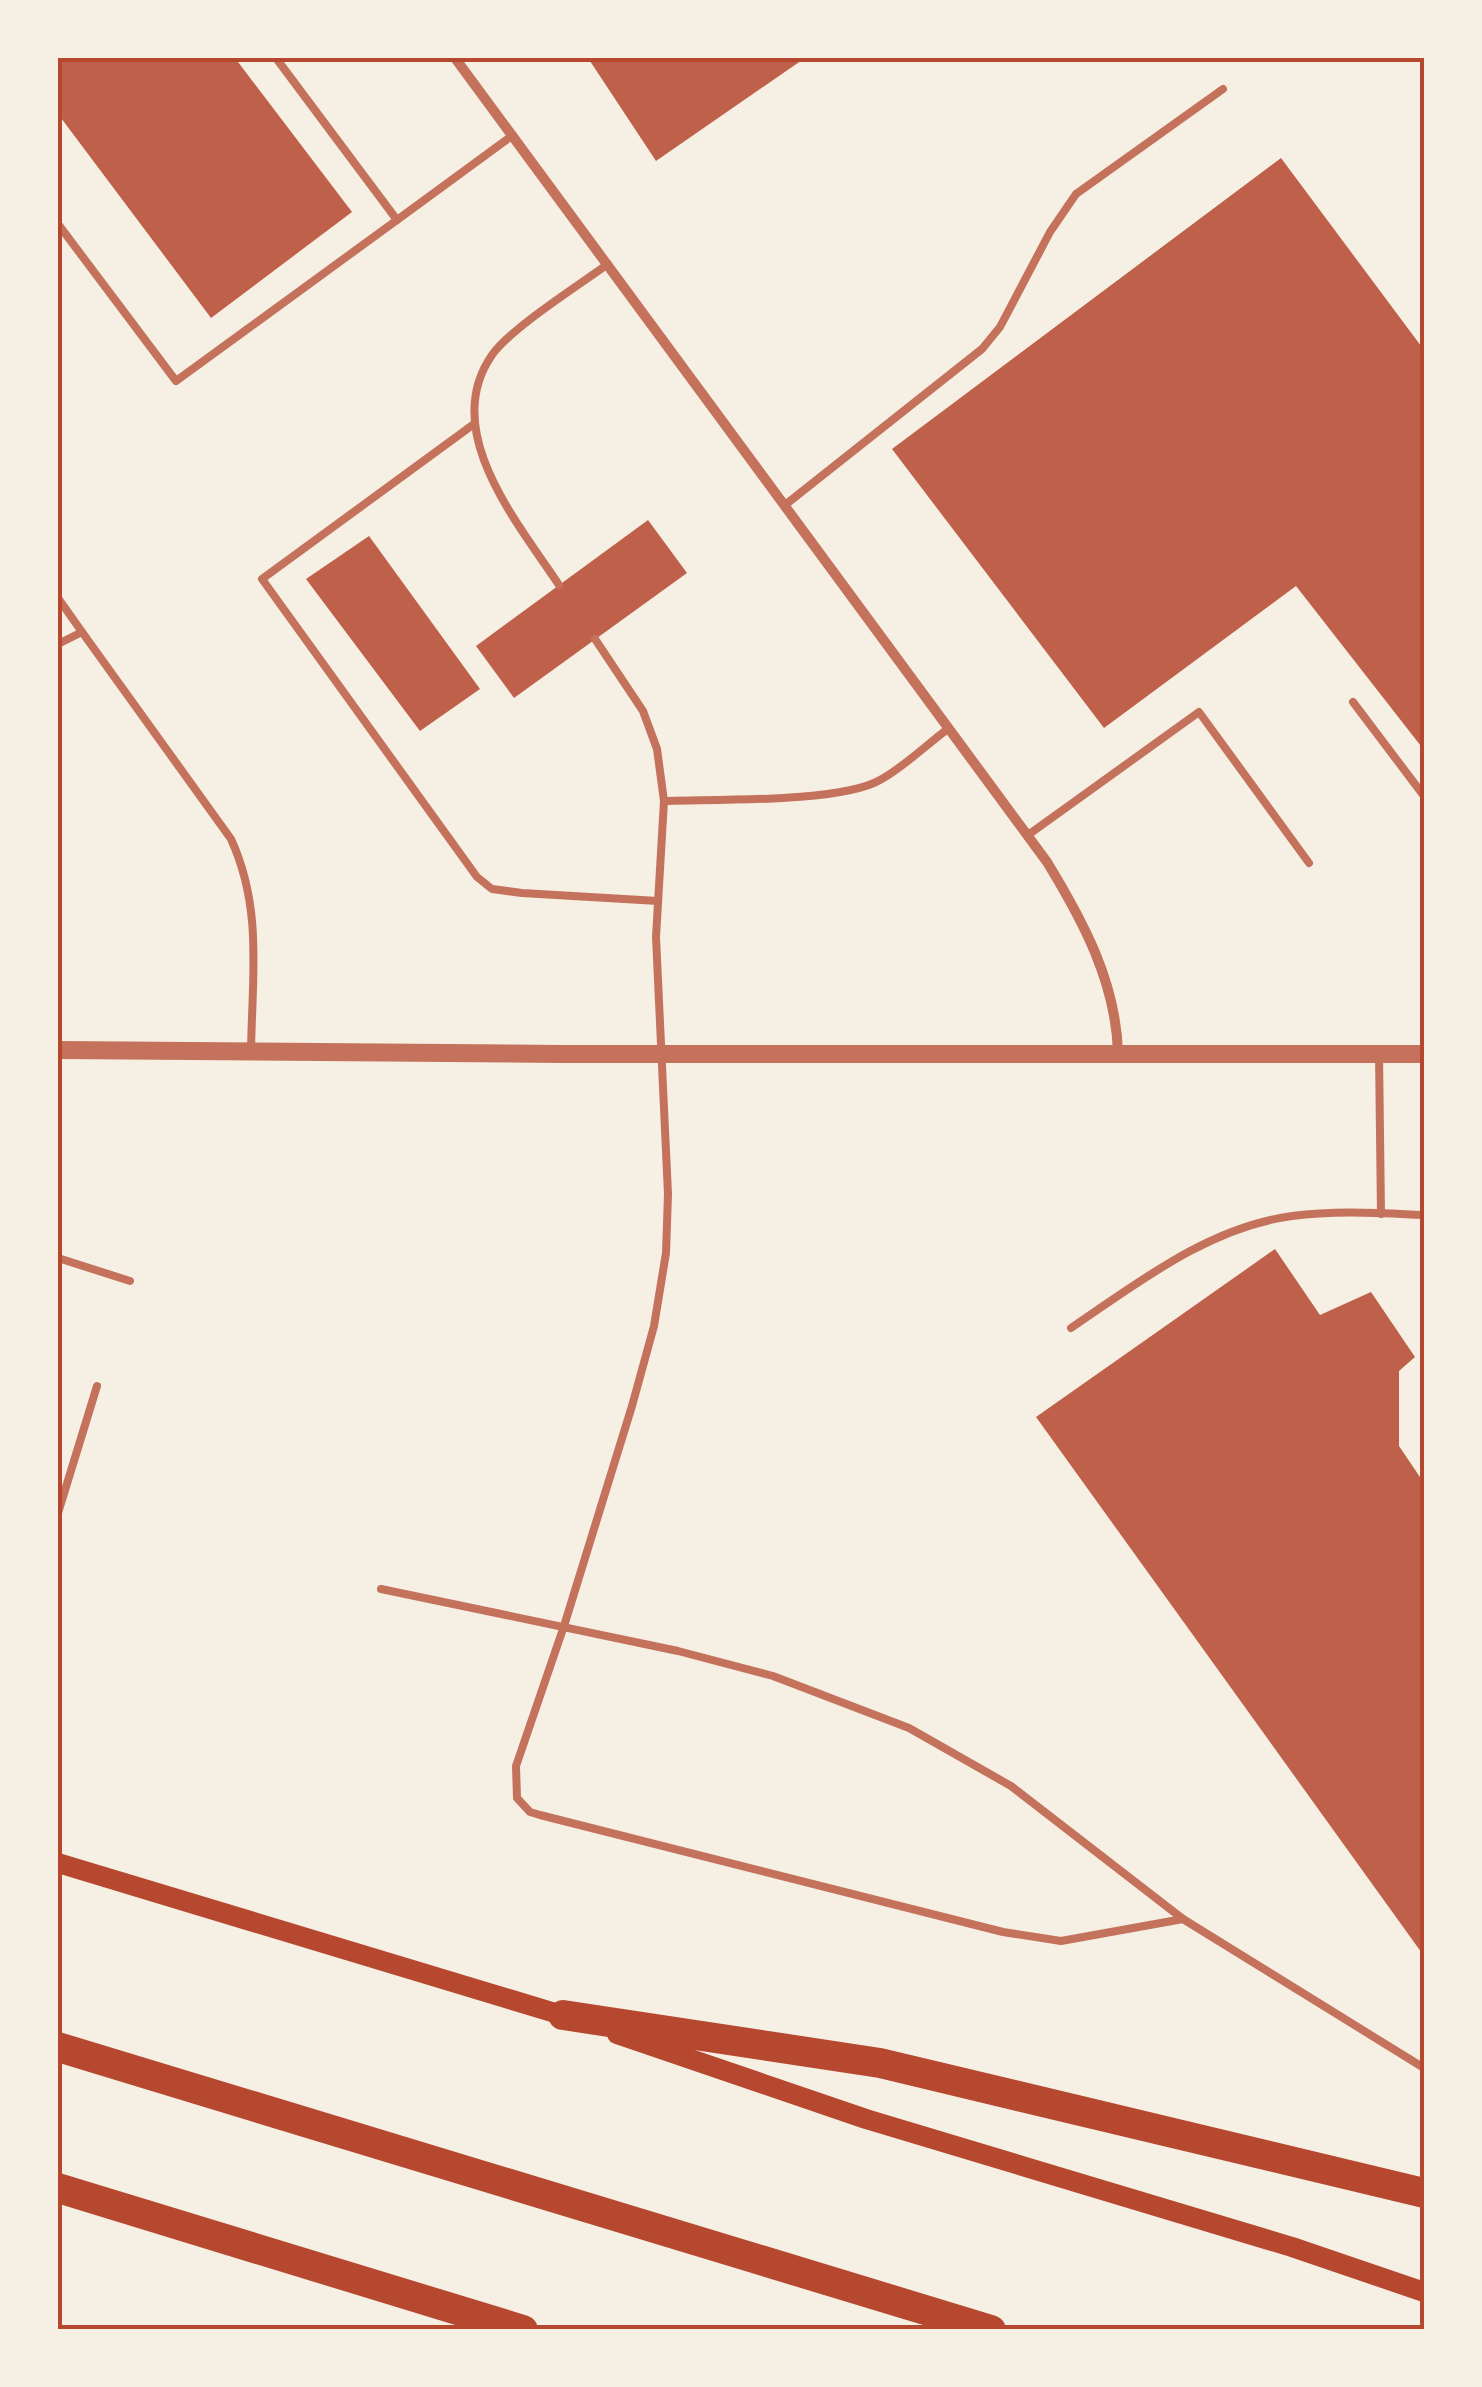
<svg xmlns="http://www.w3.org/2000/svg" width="1482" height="2387" viewBox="0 0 1482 2387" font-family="Manrope,sans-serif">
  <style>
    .building { fill: #bf614a }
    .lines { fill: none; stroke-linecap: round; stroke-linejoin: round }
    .service { stroke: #c5725c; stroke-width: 8 }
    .minor { stroke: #c5725c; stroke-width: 10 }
    .tertiary { stroke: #c5725c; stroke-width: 18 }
    .secondary { stroke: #b5482f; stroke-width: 20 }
    .motorway { stroke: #b5482f; stroke-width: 30 }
    .neatline { fill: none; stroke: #b5482f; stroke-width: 4 }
  </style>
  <rect width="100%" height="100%" fill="#f6efe4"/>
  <g class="building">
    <path d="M58 58H235L352 212 211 318 58 114Z"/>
    <path d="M588 58H805L656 161Z"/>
    <path d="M1281 158 1424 350V750L1296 586 1104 728 892 449Z"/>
    <path d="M648 520 687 573 514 698 476 646Z"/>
    <path d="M369 536 480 689 420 731 306 579Z"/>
    <path d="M1275 1249 1320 1315 1371 1292 1415 1357 1399 1371V1446L1424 1483V1956L1036 1417Z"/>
  </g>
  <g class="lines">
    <g class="service">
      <path d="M276 58 397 220 513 135"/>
      <path d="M58 224 176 381 397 220"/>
      <path d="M474 424 262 579 477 877 492 889 522 893 658 901"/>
      <path d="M785 505 982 349 1000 327 1050 232 1076 194 1223 89"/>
      <path d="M559 585C518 523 439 431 492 355 511 328 579 285 608 264"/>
      <path d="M58 598 82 632"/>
      <path d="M595 639 643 711 657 749 664 801 656 937 668 1194 666 1253 654 1326 632 1406 564 1626 516 1766 517 1798 530 1812 540 1815 1003 1932 1061 1941 1183 1919"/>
      <path d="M58 644 82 632 231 839C263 909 252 977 251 1052"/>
      <path d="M1353 702 1424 796"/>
      <path d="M664 801C714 799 840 803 880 780 904 767 926 745 949 728"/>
      <path d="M1028 835 1199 712 1309 863"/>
      <path d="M1379 1053 1381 1214"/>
      <path d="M58 1258 130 1281"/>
      <path d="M1071 1328C1139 1282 1209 1227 1292 1216 1336 1210 1380 1213 1424 1215"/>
      <path d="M58 1513 97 1386"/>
      <path d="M381 1589 678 1651 773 1676 909 1728 1011 1786 1183 1919 1424 2068"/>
    </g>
    <path class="minor" d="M455 58 1047 862C1083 921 1116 982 1118 1053"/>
    <path class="tertiary" d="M58 1050 562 1054H1424"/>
    <g class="secondary">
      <path d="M58 1863 575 2019"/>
      <path d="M617 2034 866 2119 1292 2247 1424 2292"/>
    </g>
    <g class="motorway">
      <path d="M563 2015 880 2063 1424 2193"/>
      <path d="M58 2047 991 2330"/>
      <path d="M58 2188 523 2330"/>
    </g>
  </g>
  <rect width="1482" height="2387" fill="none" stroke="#f6efe4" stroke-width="120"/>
  <rect x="60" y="60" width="1362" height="2267" class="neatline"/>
</svg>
